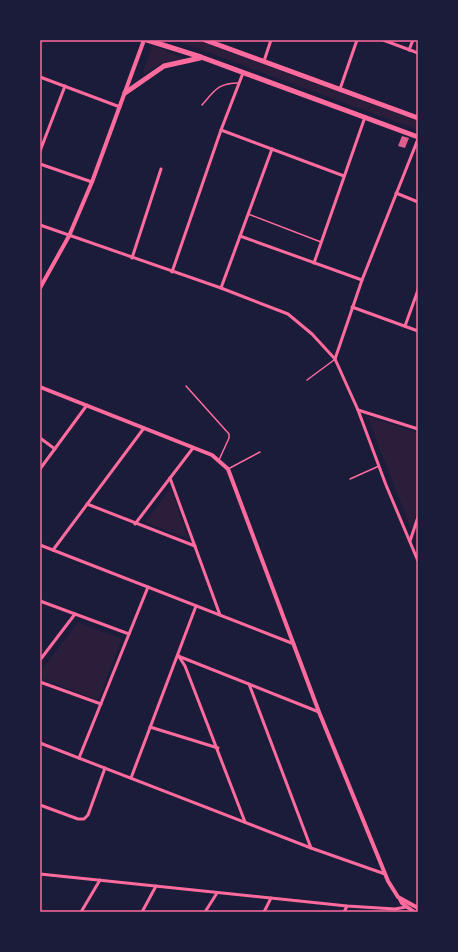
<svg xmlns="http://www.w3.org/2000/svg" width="458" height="952" viewBox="0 0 458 952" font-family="'Space Grotesk',sans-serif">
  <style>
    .green { fill: #2a1e3b }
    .building { fill: #dd5f8e }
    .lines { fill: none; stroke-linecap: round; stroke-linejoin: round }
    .service { stroke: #ff6b9d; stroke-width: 1.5 }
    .minor { stroke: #ff6b9d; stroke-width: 3 }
    .tertiary { stroke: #ff6b9d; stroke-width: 4 }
    .primary { stroke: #ff6b9d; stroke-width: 5 }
    .neatline { fill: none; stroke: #ff6b9d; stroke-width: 1.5 }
  </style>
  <rect width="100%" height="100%" fill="#1b1b3a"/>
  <g class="green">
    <path d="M174 40H197L418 121V130Z"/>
    <path d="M152 45 185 59 160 64 142 76Z"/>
    <path d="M367 416 418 433V508L411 529Z"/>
    <path d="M171 488 188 539 145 522Z"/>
    <path d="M78 622 122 639 98 700 40 678V672Z"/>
  </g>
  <path class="building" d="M402 136 409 138 405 148 398 146Z"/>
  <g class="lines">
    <g class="service">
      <path d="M202 105C215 90 218 83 239 83"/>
      <path d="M248 214 321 242"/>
      <path d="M307 380 334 360"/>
      <path d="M186 386 229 434V438L219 460"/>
      <path d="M228 469 260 452"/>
      <path d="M350 479 379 466"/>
    </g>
    <g class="minor">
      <path d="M383 40 418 53"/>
      <path d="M409 50 413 40"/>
      <path d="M264 61 271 40"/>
      <path d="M40 77 120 107"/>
      <path d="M340 89 357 40"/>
      <path d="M221 130 344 176"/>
      <path d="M40 151 65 86"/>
      <path d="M40 164 92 182"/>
      <path d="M396 193 418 202"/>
      <path d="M40 225 221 288 288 314 312 334 335 359 358 410 386 485 418 561"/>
      <path d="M240 236 362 280"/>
      <path d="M132 258 161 169"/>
      <path d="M314 263 365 117"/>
      <path d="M172 272 221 130 243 73"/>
      <path d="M221 288 272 149"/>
      <path d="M352 307 418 331"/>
      <path d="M405 326 418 290"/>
      <path d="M335 359 362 280 418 139"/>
      <path d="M358 410 418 429"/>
      <path d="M40 438 55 449"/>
      <path d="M40 469 87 405"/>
      <path d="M170 478 220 615"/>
      <path d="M87 504 195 546"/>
      <path d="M135 524 193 448"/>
      <path d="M410 541 418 517"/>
      <path d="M40 545 294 644"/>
      <path d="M53 550 144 428"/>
      <path d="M40 601 129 634"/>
      <path d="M178 655 185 666 245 822"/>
      <path d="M178 656 319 712"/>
      <path d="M40 660 75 614"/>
      <path d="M40 682 101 704"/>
      <path d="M249 684 311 848"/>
      <path d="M150 727 218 748"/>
      <path d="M40 743 311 848 385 874"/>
      <path d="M79 758 148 587"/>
      <path d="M131 778 196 606"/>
      <path d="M40 805 78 819H84L88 815 105 768"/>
      <path d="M40 874 347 906 395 909 406 907"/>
      <path d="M81 912 100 880"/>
      <path d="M142 912 156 886"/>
      <path d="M205 912 217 893"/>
      <path d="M264 912 271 898"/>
      <path d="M344 912 347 906"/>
    </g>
    <g class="tertiary">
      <path d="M40 288 69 236 92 182 144 40"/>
      <path d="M40 387 212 455 228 469 319 712 388 881 398 897 418 908"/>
      <path d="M400 899 402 903 414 912"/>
    </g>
    <g class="primary">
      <path d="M147 40 201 57 418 137"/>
      <path d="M205 40 418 118"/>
      <path d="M125 93 164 66 200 58"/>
    </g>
  </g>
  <rect width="458" height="952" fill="none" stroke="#1b1b3a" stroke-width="82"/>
  <rect x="41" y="41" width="376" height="870" class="neatline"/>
</svg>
